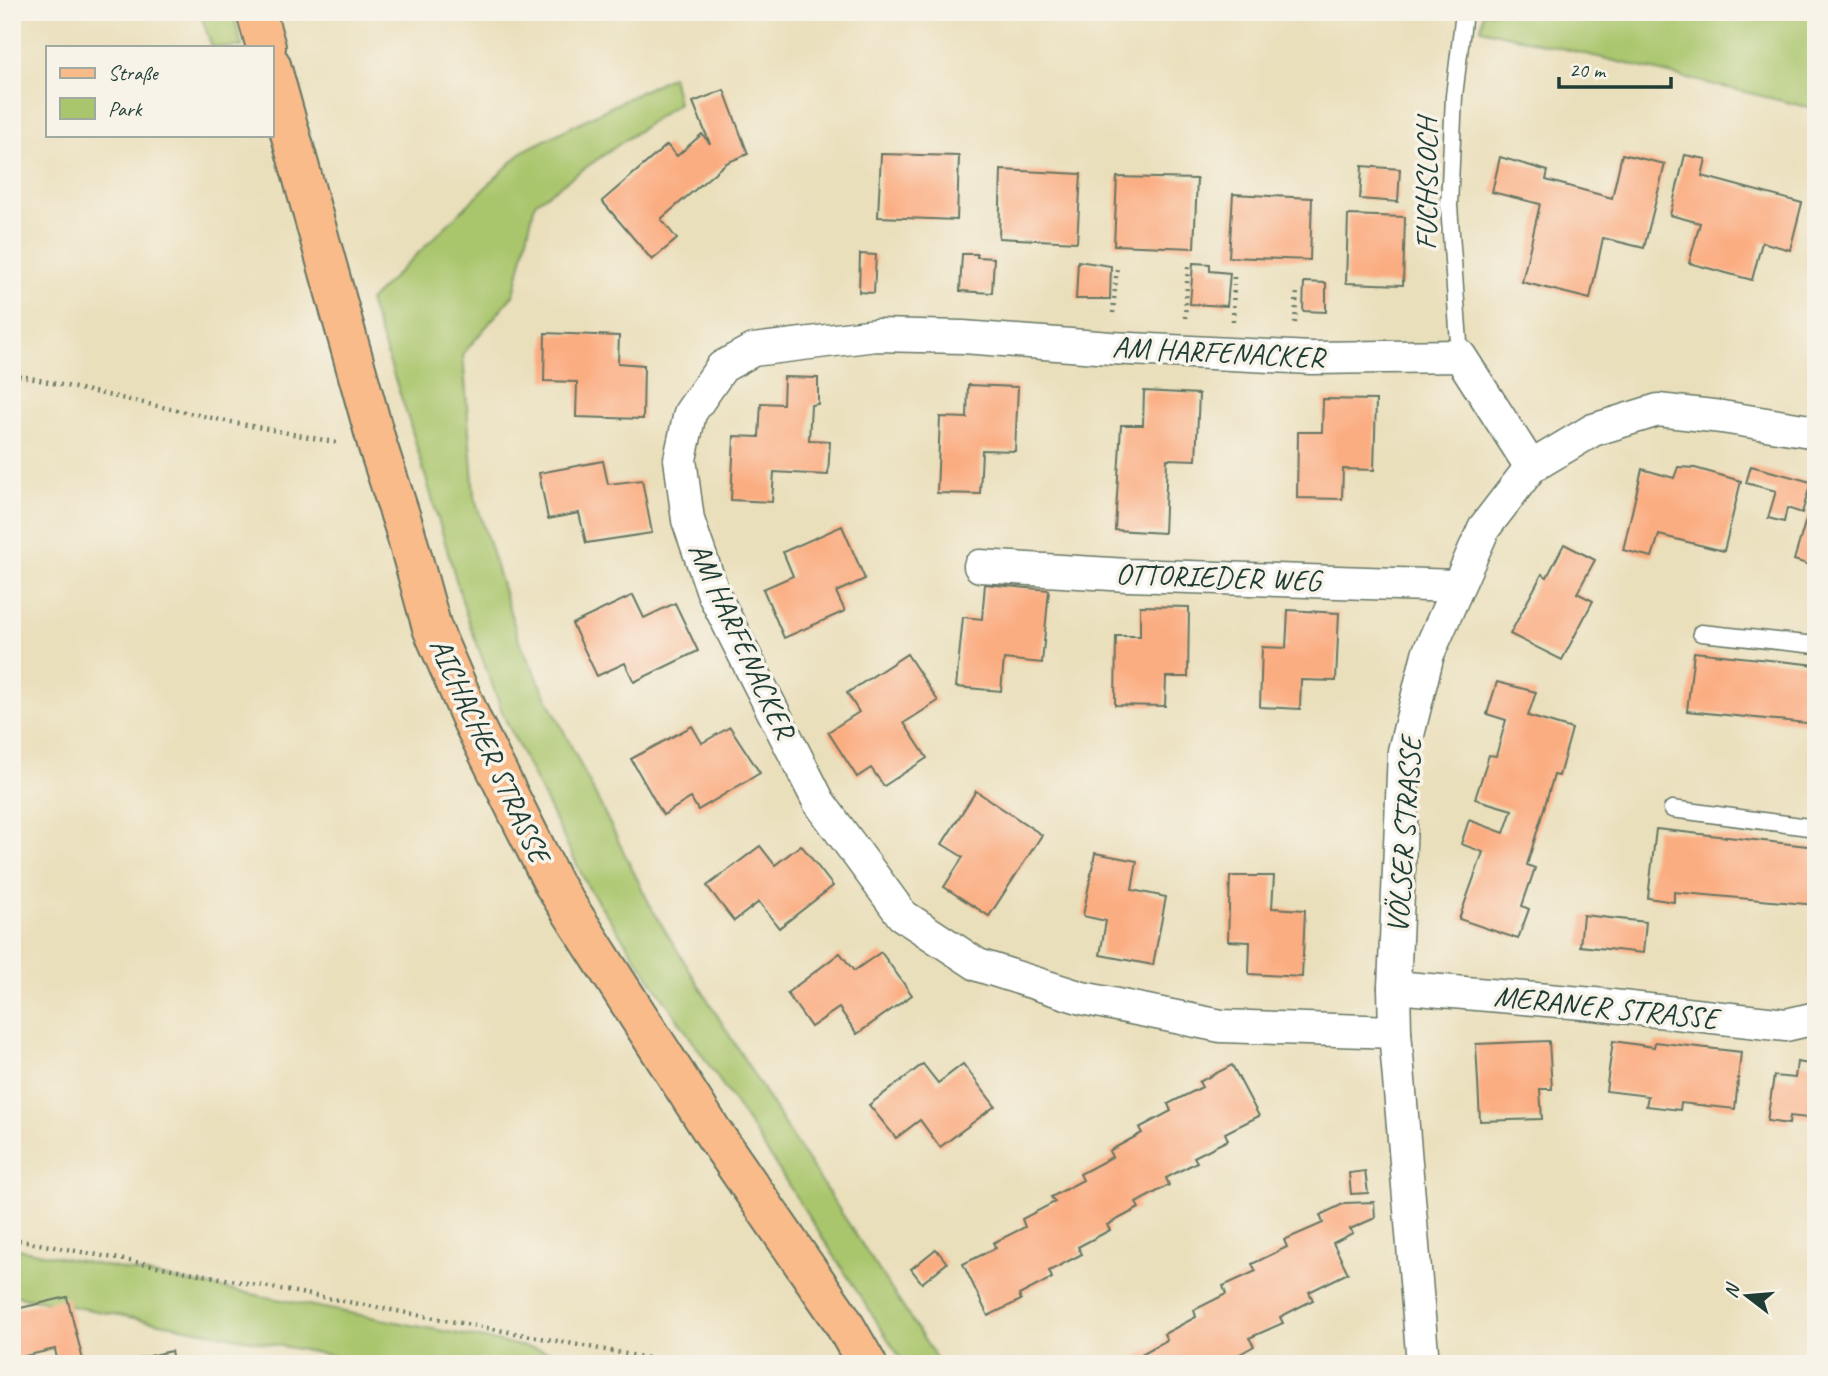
<svg xmlns="http://www.w3.org/2000/svg" width="1828" height="1376" viewBox="0 0 1828 1376" font-family="Caveat,sans-serif">
  <style>
    .green { fill: #aac66d; stroke: #648250; stroke-width: 2 }
    .building { fill: #fbad82 }
    .lines { fill: none; stroke-linecap: round; stroke-linejoin: round }
    .lane-casing { stroke: #667663; stroke-width: 19 }
    .street-casing { stroke: #667663; stroke-width: 35 }
    .primary-casing { stroke: #667663; stroke-width: 42 }
    .path { stroke: #667663; stroke-width: 4.5; stroke-dasharray: 2 5; stroke-linecap: butt }
    .lane { stroke: #fff; stroke-width: 16 }
    .street { stroke: #fff; stroke-width: 32 }
    .primary { stroke: #fabb8b; stroke-width: 38 }
    .labels { text-anchor: middle; stroke-width: 7; stroke-linejoin: round; paint-order: stroke }
    .street-label { font-size: 30px; fill: #1f3d34; stroke: #f7f3e8 }
  </style>
  <rect width="100%" height="100%" fill="#f7f3e8"/>
  <filter id="ink" filterUnits="userSpaceOnUse"><feTurbulence type="fractalNoise" baseFrequency=".0143" numOctaves="2"/><feDisplacementMap in="SourceGraphic" scale="14" xChannelSelector="R" yChannelSelector="G"/><feConvolveMatrix kernelMatrix="1 2 1 2 8 2 1 2 1" color-interpolation-filters="sRGB"/></filter>
  <filter id="wash" filterUnits="userSpaceOnUse"><feTurbulence type="fractalNoise" baseFrequency=".00686" numOctaves="4" result="noise"/><feDisplacementMap in="SourceGraphic" scale="28" xChannelSelector="R" yChannelSelector="G"/><feGaussianBlur stdDeviation="1.57" result="paint"/><feColorMatrix in="noise" values="0 0 0 0 0 0 0 0 0 0 0 0 0 0 0 0 0 1.4 0 .05"/><feComposite in="paint" operator="in"/></filter>
  <g filter="url(#wash)">
    <rect width="100%" height="100%" fill="#eadfbb"/>
    <g class="green">
      <path d="M200 12H233L242 47H212Z"/>
      <path d="M1483 12H1816V109L1481 29Z"/>
      <path d="M672 76 678 103 535 203 514 294 463 354 474 495 519 641 652 909 790 1134 940 1364H904L751 1127 588 887 505 719 467 617 410 424 369 301 523 151Z"/>
      <path d="M12 1248 615 1364H376L12 1295Z"/>
    </g>
    <g id="blocks">
      <g class="building">
        <path d="M724 90 748 154 726 163 661 219 677 239 652 260 602 201 667 145 677 156 702 134 710 144 693 102Z"/>
        <path d="M881 154 959 156 957 220 878 217Z"/>
        <path d="M1622 154 1665 164 1644 248 1603 238 1590 299 1522 282 1540 204 1492 192 1500 157 1548 171 1546 180 1612 198Z"/>
        <path d="M1685 155 1706 159 1702 176 1802 203 1790 250 1762 242 1752 280 1689 263 1700 223 1670 215Z"/>
        <path d="M1362 166 1400 169 1398 202 1360 199Z"/>
        <path d="M1001 170 1081 174 1077 242 999 238Z"/>
        <path d="M1117 177 1197 179 1194 248 1114 245Z"/>
        <path d="M1233 194 1312 198 1310 260 1229 257Z"/>
        <path d="M1348 215 1405 217 1403 285 1346 283Z"/>
        <path d="M860 254 876 255 874 293 859 292Z"/>
        <path d="M962 254H977V257L994 258 992 293 960 291Z"/>
        <path d="M1078 261 1111 266 1110 299H1076Z"/>
        <path d="M1193 263 1210 264V271L1230 273 1227 306 1190 304Z"/>
        <path d="M1304 282 1326 283V312L1303 311Z"/>
        <path d="M545 333 619 336 618 363 644 365 643 419 576 417 577 382 544 381Z"/>
        <path d="M784 377 818 378V404L811 405 809 440 830 441 828 475 774 472 772 502 731 500 734 436 759 437 761 403 783 404Z"/>
        <path d="M968 385 1018 387 1015 451 982 450 980 494 937 493 940 417 967 418Z"/>
        <path d="M1144 391 1199 394 1196 460 1167 459 1164 533 1115 530 1121 425H1143Z"/>
        <path d="M1323 399 1376 400 1374 470 1343 469 1342 499 1297 498 1298 432H1322Z"/>
        <path d="M603 461 608 484 642 480 652 533 586 543 579 513 548 519 539 473Z"/>
        <path d="M1751 466 1811 482 1802 513 1787 508 1784 522 1768 518 1776 491 1746 483Z"/>
        <path d="M1678 467 1695 468 1741 481 1724 551 1659 535 1652 557 1623 550 1642 469 1674 478Z"/>
        <path d="M1812 499 1816 500V567L1794 560Z"/>
        <path d="M842 526 865 579 836 592 845 611 784 638 763 589 793 576 783 552Z"/>
        <path d="M1564 544 1595 560 1577 593 1593 601 1562 660 1510 634 1542 574 1547 577Z"/>
        <path d="M985 584 1049 590 1042 663 1004 659 1001 691 956 687 963 617 982 619Z"/>
        <path d="M633 595 644 618 675 603 698 651 634 682 625 663 597 676 572 624Z"/>
        <path d="M1140 606 1189 607 1188 677H1166L1165 706 1115 705 1116 636H1140Z"/>
        <path d="M1288 610 1339 613 1336 681 1301 680 1300 709 1260 707 1262 647 1286 648Z"/>
        <path d="M1694 652 1816 665V724L1687 711Z"/>
        <path d="M907 654 938 701 904 723 927 758 884 786 871 768 857 777 828 732 859 712 847 693Z"/>
        <path d="M1497 682 1536 692 1528 716 1572 729 1559 776 1554 775 1527 865 1535 868 1522 906 1529 909 1518 939 1459 919 1483 852 1461 844 1469 820 1504 833 1512 810 1475 799 1489 755 1496 756 1506 720 1487 714Z"/>
        <path d="M692 726 702 743 730 727 760 773 698 810 691 798 663 815 631 759Z"/>
        <path d="M976 791 1042 835 989 916 944 887 963 857 942 844Z"/>
        <path d="M1656 829 1816 847V905L1674 892V902L1648 898Z"/>
        <path d="M801 845 833 886 779 928 759 902 734 921 707 886 760 846 775 865Z"/>
        <path d="M1095 853 1137 861 1132 890 1166 897 1153 965 1100 955 1106 921 1083 916Z"/>
        <path d="M1230 876H1274L1272 908 1305 910 1302 977 1249 974 1250 942 1228 941Z"/>
        <path d="M1583 915 1646 922 1643 953 1580 946Z"/>
        <path d="M881 952 912 995 857 1034 839 1008 811 1027 787 993 840 953 854 971Z"/>
        <path d="M1549 1041 1552 1089H1540L1542 1119 1480 1121 1476 1044Z"/>
        <path d="M1613 1041 1654 1047 1655 1042 1741 1052 1735 1109 1681 1103 1680 1110 1646 1106 1648 1096 1606 1091Z"/>
        <path d="M1797 1062 1816 1065V1119L1790 1116 1789 1124 1767 1121 1774 1076 1795 1078Z"/>
        <path d="M923 1064 938 1083 963 1064 995 1106 940 1147 920 1120 896 1138 869 1105Z"/>
        <path d="M1232 1065 1259 1116 1225 1133 1228 1140 1194 1157 1197 1162 1166 1178 1169 1185 1136 1203 1139 1208 1107 1225 1110 1230 1078 1247 1082 1254 1049 1271 1052 1278 1019 1295 1021 1300 988 1316 963 1264 996 1248 993 1243 1025 1227 1022 1219 1055 1202 1051 1197 1083 1180 1080 1174 1112 1157 1109 1151 1142 1133 1139 1128 1171 1111 1168 1104 1202 1087 1199 1082Z"/>
        <path d="M1365 1171 1368 1193 1351 1194 1349 1173Z"/>
        <path d="M1374 1202 1375 1218 1350 1229 1353 1233 1333 1243 1348 1273 1309 1292 1313 1300 1280 1317 1283 1323 1249 1338 1254 1346 1222 1364H1135L1139 1362 1136 1357 1167 1340 1164 1334 1196 1317 1194 1310 1226 1294 1223 1286 1256 1271 1252 1264 1287 1247 1284 1240 1323 1223 1320 1215 1345 1203Z"/>
        <path d="M936 1249 947 1263 922 1283 911 1269Z"/>
        <path d="M67 1297 84 1364H58L55 1349 12 1359V1310Z"/>
        <path d="M171 1351 174 1364H120V1363Z"/>
        <path d="M1547 1358 1548 1364H1511V1362Z"/>
      </g>
    </g>
  </g>
  <g filter="url(#ink)">
    <use href="#blocks" fill-opacity="0" stroke="#667663" stroke-width="2"/>
    <g class="lines">
      <defs>
        <g id="lane">
          <path d="M1460 356 1449 206 1454 96 1464 12"/>
          <path d="M1701 633 1816 645"/>
          <path d="M1672 809 1816 828"/>
        </g>
        <g id="street">
          <path d="M980 566 1128 575 1457 586"/>
          <path d="M1394 987 1594 1004 1786 1025 1816 1018"/>
          <path d="M1395 1032 1221 1026 1082 998 978 965 902 915 819 802 714 595 688 520 680 459 690 413 722 367 753 350 876 335 963 337 1111 348 1311 358 1460 356 1531 467"/>
          <path d="M1423 1364 1395 1032 1394 987 1404 751 1428 654 1484 528 1531 467 1593 430 1658 410 1722 417 1816 432"/>
        </g>
        <g id="primary">
          <path d="M256 12 266 47"/>
          <path d="M271 65 378 447 404 527 432 628 472 721 554 885 712 1131 840 1317 867 1364"/>
        </g>
      </defs>
      <use href="#lane" class="lane-casing"/>
      <use href="#street" class="street-casing"/>
      <use href="#primary" class="primary-casing"/>
      <g class="path">
        <path d="M1113 313 1117 265"/>
        <path d="M1185 318 1188 267"/>
        <path d="M1233 321 1234 276"/>
        <path d="M1295 323 1297 289"/>
        <path d="M12 374 221 420 339 443"/>
        <path d="M12 1239 680 1364"/>
      </g>
      <use href="#lane" class="lane"/>
      <use href="#street" class="street"/>
      <use href="#primary" class="primary"/>
    </g>
  </g>
  <g class="labels">
    <g class="street-label">
      <text transform="translate(1426 184) rotate(-90)" y="10">FUCHSLOCH</text>
      <text transform="translate(1218 352) rotate(3)" y="10">AM HARFENACKER</text>
      <text transform="translate(1218 577) rotate(2)" y="10">OTTORIEDER WEG</text>
      <text transform="translate(742 640) rotate(65)" y="10">AM HARFENACKER</text>
      <text transform="translate(490 750) rotate(65)" y="10">AICHACHER STRASSE</text>
      <text transform="translate(1404 835) rotate(-86)" y="10">VÖLSER STRASSE</text>
      <text transform="translate(1606 1007) rotate(6)" y="10">MERANER STRASSE</text>
    </g>
  </g>
  <rect width="1828" height="1376" fill="none" stroke="#f7f3e8" stroke-width="42"/>
  <rect x="46" y="46" width="228" height="91" fill="#f7f3e8" stroke="#a1aaa0" stroke-width="2"/>
  <rect x="60" y="68" width="35" height="10" fill="#fabb8b" stroke="#a1aaa0" stroke-width="2"/>
  <text x="108" y="80" font-size="21" fill="#1f3d34">Straße</text>
  <rect x="60" y="98" width="35" height="21" fill="#aac66d" stroke="#a1aaa0" stroke-width="2"/>
  <text x="108" y="116" font-size="21" fill="#1f3d34">Park</text>
  <g transform="translate(1747 1296) rotate(286)" stroke="#f7f3e8" stroke-width="5" paint-order="stroke">
  <path d="M0-5L12 26L0 18L-12 26Z" fill="#1f3d34"/>
  <text y="-10" font-size="19" font-weight="bold" text-anchor="middle" fill="#1f3d34">N</text>
  </g>
  <path d="M1559 77v10h112v-10" fill="none" stroke="#1f3d34" stroke-width="3.5"/>
  <text x="1569" y="77" font-size="21" fill="#1f3d34" stroke="#f7f3e8" stroke-width="5" paint-order="stroke">20 m</text>
</svg>
